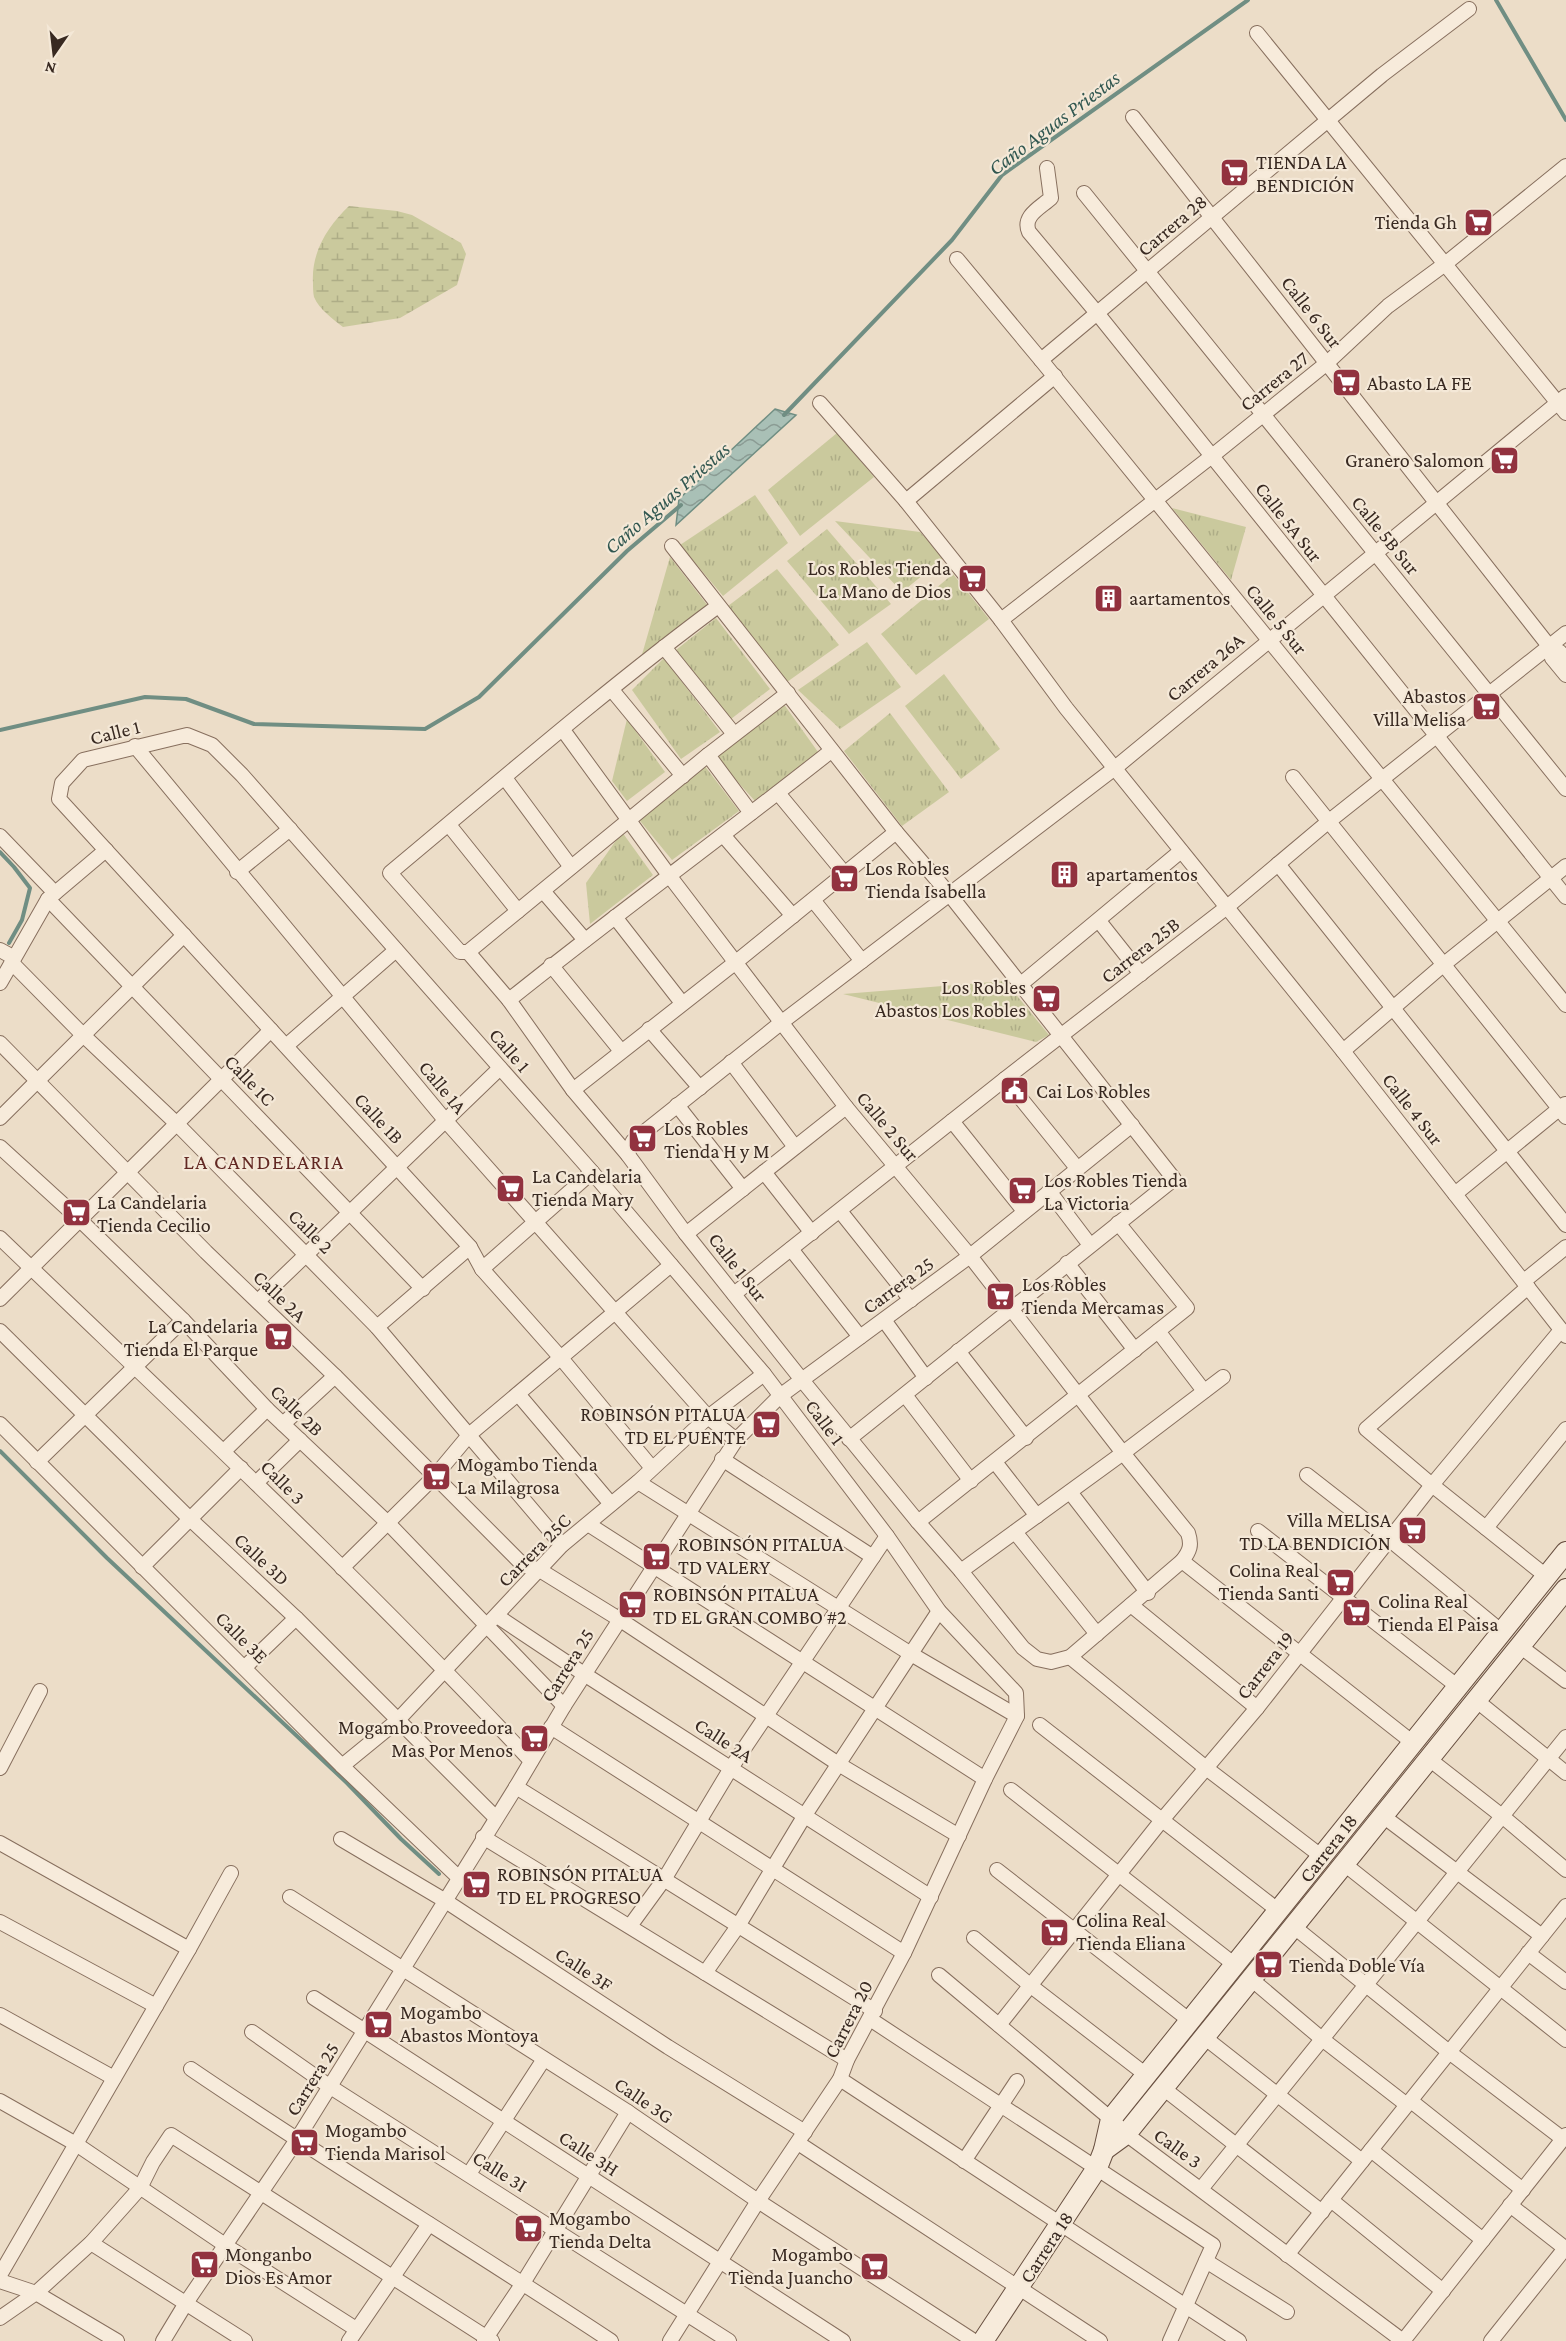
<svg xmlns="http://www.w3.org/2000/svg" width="1566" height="2341" viewBox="0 0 1566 2341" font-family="'Crimson Pro',serif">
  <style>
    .grass { fill: url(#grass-tufts) }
    .wetland { fill: url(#wetland-marsh) }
    .water { fill: url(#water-waves); stroke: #708e83; stroke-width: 1.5 }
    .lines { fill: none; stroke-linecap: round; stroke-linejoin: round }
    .stream { stroke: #708e83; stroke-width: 4 }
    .street-casing { stroke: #876f5e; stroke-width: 16 }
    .secondary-casing { stroke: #695041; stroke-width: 22 }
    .street { stroke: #f7ebdb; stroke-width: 14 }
    .secondary { stroke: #f7ebdb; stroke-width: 20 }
    .labels { text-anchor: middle; stroke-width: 4.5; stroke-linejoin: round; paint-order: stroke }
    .poi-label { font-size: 20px; fill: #382921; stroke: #f4e8d7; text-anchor: start }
    .street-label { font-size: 20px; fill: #382921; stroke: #f4e8d7 }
    .water-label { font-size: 21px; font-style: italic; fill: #315750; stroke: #f4e8d7 }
    .neighbourhood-label { font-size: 21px; letter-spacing: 1.5px; fill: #622823; stroke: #f4e8d7 }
  </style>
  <defs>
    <pattern id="grass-tufts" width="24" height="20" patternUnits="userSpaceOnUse" patternTransform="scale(1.5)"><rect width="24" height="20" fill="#cac99d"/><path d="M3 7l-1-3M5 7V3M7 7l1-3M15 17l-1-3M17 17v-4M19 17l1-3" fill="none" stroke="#aead87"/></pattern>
    <pattern id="wetland-marsh" width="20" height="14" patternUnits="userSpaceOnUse" patternTransform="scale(1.5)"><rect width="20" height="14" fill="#cac99d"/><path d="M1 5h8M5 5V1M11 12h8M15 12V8" fill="none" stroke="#aead87"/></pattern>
    <pattern id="water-waves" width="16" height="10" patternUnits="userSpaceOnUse" patternTransform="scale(1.5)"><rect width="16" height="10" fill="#a9c0b6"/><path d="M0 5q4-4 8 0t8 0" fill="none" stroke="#8b9c94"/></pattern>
  </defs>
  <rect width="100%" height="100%" fill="#ecddc8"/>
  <g class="grass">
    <path d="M837 433 874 477 800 536 768 490Z"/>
    <path d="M755 495 788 543 723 596 680 545Z"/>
    <path d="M1172 508 1246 527 1231 580Z"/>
    <path d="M835 521 920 532 944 558 902 592Z"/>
    <path d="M827 529 891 604 849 634 787 561Z"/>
    <path d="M670 557 708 606 641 658Z"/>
    <path d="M777 569 839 645 787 682 728 606Z"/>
    <path d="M953 574 989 619 916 675 881 634Z"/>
    <path d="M716 618 770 689 731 719 676 650Z"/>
    <path d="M867 642 901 687 840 729 798 690Z"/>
    <path d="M664 658 720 732 681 759 632 690Z"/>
    <path d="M944 674 1000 749 961 779 905 706Z"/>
    <path d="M783 703 818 752 755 801 714 756Z"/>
    <path d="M890 713 949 792 902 826 844 751Z"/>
    <path d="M627 719 665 772 627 801 612 781Z"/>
    <path d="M704 765 739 811 672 860 636 816Z"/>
    <path d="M622 832 653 875 590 924 586 883Z"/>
    <path d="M1005 981 1049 1035 1036 1042 843 994Z"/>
  </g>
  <path class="wetland" d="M349 206 397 211 412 215 461 243 466 254 457 285 400 318 343 327C333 319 319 309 314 297 313 293 313 287 313 283 311 252 328 226 349 206Z"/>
  <path class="water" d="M775 409 796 415 676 525 679 499Z"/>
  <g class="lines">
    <g class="stream">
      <path d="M1496 0 1566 120"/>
      <path d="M784 415 952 240 1002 175 1248 0"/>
      <path d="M0 730 145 697 186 699 254 724 425 729 479 697 627 551 681 505"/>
      <path d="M0 852 14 867 30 888 22 920 9 943"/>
      <path d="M0 1451 107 1558 347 1783 401 1839 439 1874"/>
    </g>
    <defs>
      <g id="street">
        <path d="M1257 33 1566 413"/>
        <path d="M1133 117 1549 646 1552 658 1566 675"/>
        <path d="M1047 168 1051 198C1040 208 1022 216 1029 232L1097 313 1566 897"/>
        <path d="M1084 193 1566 789"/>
        <path d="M957 259 1041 360 1566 1005"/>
        <path d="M1041 360 1382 75 1469 9"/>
        <path d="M820 403 906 501 1001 620 1066 708 1343 1051 1566 1336"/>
        <path d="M906 501 1055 376"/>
        <path d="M672 546 896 832 950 895 1174 1179 849 1439"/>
        <path d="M1001 620 1212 456 1327 363 1388 306 1445 264 1566 166"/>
        <path d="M1549 646 1560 652 1566 659"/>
        <path d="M664 647 734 734"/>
        <path d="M612 690 683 776"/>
        <path d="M563 730 668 874 846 1107 970 1256 1123 1453 1188 1533C1192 1545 1190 1551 1182 1561L1070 1657 1051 1662 1037 1659 1023 1648 961 1571 918 1522 802 1380 686 1234 628 1155 573 1090 509 1000 468 952H460L390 873C498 783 605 690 718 606"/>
        <path d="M135 746 445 1120 708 1417 736 1440"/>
        <path d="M708 755 751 813"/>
        <path d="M1293 777 1566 1117"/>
        <path d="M505 778 571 867"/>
        <path d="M778 793 845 874"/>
        <path d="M449 825 518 911"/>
        <path d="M723 835 793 916"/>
        <path d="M0 836 55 893"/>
        <path d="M1278 864 1566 1225"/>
        <path d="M237 872 290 829"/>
        <path d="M543 891 585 940"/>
        <path d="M48 899 423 1289"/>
        <path d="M813 900 862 961"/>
        <path d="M615 917 682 1003"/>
        <path d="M1099 921 1141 974"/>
        <path d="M0 950 11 956 12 963 83 1035 176 1123 377 1327 562 1545"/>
        <path d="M468 952 708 755 788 693"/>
        <path d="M551 965 621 1051"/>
        <path d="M0 983 48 899 106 850"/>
        <path d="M1021 984 1181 851"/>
        <path d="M509 1000C615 915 725 835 831 751"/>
        <path d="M649 1029 700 1088"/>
        <path d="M0 1043 206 1252 335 1376 524 1566 538 1569 619 1619 840 1765 959 1836"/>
        <path d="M286 1046 396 950"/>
        <path d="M1343 1051 1443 965 1566 866"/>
        <path d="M731 1062 795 1147"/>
        <path d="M1005 1079 1077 1168"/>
        <path d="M573 1090 736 962 896 832"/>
        <path d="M677 1105 743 1189"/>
        <path d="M0 1118 184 935"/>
        <path d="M952 1121 1024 1211"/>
        <path d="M0 1147 80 1220 183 1320 267 1409 388 1523 564 1706"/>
        <path d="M628 1155 629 1149 633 1141 782 1022 1115 768 1566 396"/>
        <path d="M764 1172 812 1233"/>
        <path d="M1049 1191 1090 1245"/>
        <path d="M1455 1194 1565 1104"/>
        <path d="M840 1211 911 1300"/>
        <path d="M686 1234 846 1107"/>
        <path d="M0 1238C179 1410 361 1579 531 1761"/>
        <path d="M791 1249 860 1337"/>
        <path d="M1067 1263 1135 1350"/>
        <path d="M482 1269 592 1172"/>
        <path d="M1524 1281 1566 1247"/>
        <path d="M1528 1287 1366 1429 1432 1485 1546 1576"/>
        <path d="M734 1294 1005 1079 1227 907 1328 822 1566 633"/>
        <path d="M0 1299 271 1030"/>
        <path d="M258 1301 500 1068"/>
        <path d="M884 1320 926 1378"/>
        <path d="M377 1327 470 1247"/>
        <path d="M0 1331 190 1519 296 1618 496 1818"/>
        <path d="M1158 1331 1204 1391"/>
        <path d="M958 1351 1026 1438"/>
        <path d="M518 1394 611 1504"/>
        <path d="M905 1395 971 1481"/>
        <path d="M0 1424 342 1766 458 1877"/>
        <path d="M283 1424 335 1376"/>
        <path d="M224 1451 267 1409"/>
        <path d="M722 1459 873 1557"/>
        <path d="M37 1462 183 1320"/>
        <path d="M995 1462 1037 1516"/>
        <path d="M652 1468 561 1358 482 1269 470 1247 59 799 62 783 83 760 187 735 212 745 242 775 592 1172 764 1374 887 1536 939 1611 1016 1693 1017 1716 985 1779 904 1953 847 2060 840 2079 758 2201 670 2341"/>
        <path d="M1307 1475 1389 1539 1502 1632"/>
        <path d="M638 1482 911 1654 1017 1716"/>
        <path d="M256 1483 300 1440"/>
        <path d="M1070 1492 1148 1593"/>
        <path d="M918 1522 1187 1308 1118 1223"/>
        <path d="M588 1524 985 1779"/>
        <path d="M1486 1528 1566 1429"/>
        <path d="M1258 1531 1457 1686"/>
        <path d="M1015 1532 1097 1634"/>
        <path d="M1182 1561 1412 1742"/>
        <path d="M142 1567 241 1468"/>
        <path d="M342 1568 435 1476 470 1434 671 1265"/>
        <path d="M961 1571 1123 1453 1223 1377"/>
        <path d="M1131 1605 1257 1708"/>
        <path d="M497 1616 584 1674 931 1897"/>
        <path d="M1521 1647 1566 1681"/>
        <path d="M1070 1657 1206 1768 1321 1856"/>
        <path d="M245 1667 296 1618"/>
        <path d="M1477 1701 1566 1773"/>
        <path d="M1040 1725 1279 1911"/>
        <path d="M551 1727 904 1953"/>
        <path d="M1429 1759 1502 1816 1566 1870"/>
        <path d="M342 1766 397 1721 562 1545 638 1482 708 1417 764 1374"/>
        <path d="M0 1768 40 1691"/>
        <path d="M516 1787 875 2011"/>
        <path d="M1011 1790 1235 1965"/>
        <path d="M1383 1816 1542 1936"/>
        <path d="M483 1837 847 2060"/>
        <path d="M341 1839 444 1900 668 2047 805 2132"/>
        <path d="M0 1843 189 1949"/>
        <path d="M1343 1863 1566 2040"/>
        <path d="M997 1870 1189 2020"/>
        <path d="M290 1897 628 2112 758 2201 974 2341"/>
        <path d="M0 1922 156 2006"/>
        <path d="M630 1926 665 1878 731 1768 887 1536"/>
        <path d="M1293 1926 1449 2052 1563 2139"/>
        <path d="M974 1938 1031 1986 1145 2074"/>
        <path d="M1528 1953 1566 1982"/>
        <path d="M705 1973 738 1926 805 1815 939 1611"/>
        <path d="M939 1975 1111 2119 1126 2134 1403 2341"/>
        <path d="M1251 1979 1322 2039 1407 2105"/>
        <path d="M314 1998 843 2341"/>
        <path d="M0 2015 114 2078"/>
        <path d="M870 2019 1213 2245 1170 2341"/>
        <path d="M999 2025 1162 1820 1257 1708 1432 1485 1561 1330"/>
        <path d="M252 2032 329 2086 729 2341"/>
        <path d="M1204 2037 1362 2161"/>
        <path d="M191 2069C329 2163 472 2249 611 2341"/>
        <path d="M840 2079 1239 2341"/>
        <path d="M1163 2088 1322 2212"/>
        <path d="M0 2101 76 2144 234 2251 356 2329"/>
        <path d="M1411 2101 1523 2190"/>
        <path d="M798 2143 1100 2341"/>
        <path d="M1371 2150 1483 2240"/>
        <path d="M964 2161 1017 2081"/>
        <path d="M469 2174 544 2059"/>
        <path d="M1201 2189 1566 1737"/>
        <path d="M1331 2200 1443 2291"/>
        <path d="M1510 2205 1566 2249"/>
        <path d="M91 2243 245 2341"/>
        <path d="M1287 2255 1566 1906"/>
        <path d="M1206 2261 1287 2312"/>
        <path d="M0 2275 189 1949 231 1873"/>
        <path d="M0 2281 36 2293 117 2341"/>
        <path d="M0 2318 36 2293 91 2243 140 2188 153 2162 171 2135 492 2341"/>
        <path d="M163 2341 186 2303 296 2141 516 1787 564 1706 736 1440 780 1396 970 1256 1132 1125"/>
        <path d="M349 2341 429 2224"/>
        <path d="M484 2341 523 2283 628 2112"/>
        <path d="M1403 2341 1566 2135"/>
        <path d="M1491 2341 1566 2247"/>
      </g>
      <g id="secondary">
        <path d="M1104 2150 1126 2134 1566 1589"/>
        <path d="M983 2341 1097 2168 1104 2150 1111 2119 1566 1552"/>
      </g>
    </defs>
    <use href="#street" class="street-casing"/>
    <use href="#secondary" class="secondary-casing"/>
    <use href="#street" class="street"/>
    <use href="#secondary" class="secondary"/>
  </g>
  <defs>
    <symbol id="supermarket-square" viewBox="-11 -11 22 22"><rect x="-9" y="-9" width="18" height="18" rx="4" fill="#92323f" stroke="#f4e8d7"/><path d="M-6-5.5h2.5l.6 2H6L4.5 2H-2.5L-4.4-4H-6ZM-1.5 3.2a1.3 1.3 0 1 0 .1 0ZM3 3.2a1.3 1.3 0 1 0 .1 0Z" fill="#fff"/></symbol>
    <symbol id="building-square" viewBox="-11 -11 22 22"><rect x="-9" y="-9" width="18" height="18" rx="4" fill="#92323f" stroke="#f4e8d7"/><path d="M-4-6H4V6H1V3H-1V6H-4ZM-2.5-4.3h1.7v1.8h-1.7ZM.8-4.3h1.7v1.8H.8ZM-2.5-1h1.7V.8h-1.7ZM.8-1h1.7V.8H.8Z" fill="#fff"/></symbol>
    <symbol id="civic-square" viewBox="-11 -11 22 22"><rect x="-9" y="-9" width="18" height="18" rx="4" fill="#92323f" stroke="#f4e8d7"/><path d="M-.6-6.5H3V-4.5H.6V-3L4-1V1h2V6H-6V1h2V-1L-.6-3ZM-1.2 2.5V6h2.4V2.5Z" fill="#fff"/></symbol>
  </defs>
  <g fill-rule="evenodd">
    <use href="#supermarket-square" x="1218" y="156" width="33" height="33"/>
    <use href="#supermarket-square" x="1462" y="206" width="33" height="33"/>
    <use href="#supermarket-square" x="1330" y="366" width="33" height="33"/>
    <use href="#supermarket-square" x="1488" y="444" width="33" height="33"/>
    <use href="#supermarket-square" x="956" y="562" width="33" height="33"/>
    <use href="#building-square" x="1092" y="582" width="33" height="33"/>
    <use href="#supermarket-square" x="1470" y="690" width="33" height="33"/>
    <use href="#building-square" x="1048" y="858" width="33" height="33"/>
    <use href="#supermarket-square" x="828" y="862" width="33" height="33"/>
    <use href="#supermarket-square" x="1030" y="982" width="33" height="33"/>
    <use href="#civic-square" x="998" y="1074" width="33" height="33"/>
    <use href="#supermarket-square" x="626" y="1122" width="33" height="33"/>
    <use href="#supermarket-square" x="494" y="1172" width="33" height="33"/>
    <use href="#supermarket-square" x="1006" y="1174" width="33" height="33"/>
    <use href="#supermarket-square" x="60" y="1196" width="33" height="33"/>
    <use href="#supermarket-square" x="984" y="1280" width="33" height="33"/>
    <use href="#supermarket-square" x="262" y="1320" width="33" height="33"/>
    <use href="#supermarket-square" x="750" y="1408" width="33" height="33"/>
    <use href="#supermarket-square" x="420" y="1460" width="33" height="33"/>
    <use href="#supermarket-square" x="1396" y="1514" width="33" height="33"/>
    <use href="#supermarket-square" x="640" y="1540" width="33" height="33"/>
    <use href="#supermarket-square" x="1324" y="1566" width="33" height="33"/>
    <use href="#supermarket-square" x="616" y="1588" width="33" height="33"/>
    <use href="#supermarket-square" x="1340" y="1596" width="33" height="33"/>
    <use href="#supermarket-square" x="518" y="1722" width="33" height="33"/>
    <use href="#supermarket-square" x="460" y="1868" width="33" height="33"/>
    <use href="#supermarket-square" x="1038" y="1916" width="33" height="33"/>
    <use href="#supermarket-square" x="1252" y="1948" width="33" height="33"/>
    <use href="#supermarket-square" x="362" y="2008" width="33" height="33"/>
    <use href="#supermarket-square" x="288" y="2126" width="33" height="33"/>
    <use href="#supermarket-square" x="512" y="2212" width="33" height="33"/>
    <use href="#supermarket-square" x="188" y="2248" width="33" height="33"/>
    <use href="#supermarket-square" x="858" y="2250" width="33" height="33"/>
  </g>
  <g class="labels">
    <g class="poi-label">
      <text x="1256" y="169">TIENDA LA<tspan x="1256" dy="23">BENDICIÓN</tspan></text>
      <text x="1457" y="229" text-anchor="end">Tienda Gh</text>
      <text x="1367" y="390">Abasto LA FE</text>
      <text x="1484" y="467" text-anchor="end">Granero Salomon</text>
      <text x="951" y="575" text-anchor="end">Los Robles Tienda<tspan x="951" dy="23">La Mano de Dios</tspan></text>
      <text x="1129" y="605">aartamentos</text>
      <text x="1466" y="703" text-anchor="end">Abastos<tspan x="1466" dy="23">Villa Melisa</tspan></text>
      <text x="865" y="875">Los Robles<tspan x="865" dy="23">Tienda Isabella</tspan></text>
      <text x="1086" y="881">apartamentos</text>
      <text x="1026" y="994" text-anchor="end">Los Robles<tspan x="1026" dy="23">Abastos Los Robles</tspan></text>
      <text x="1036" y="1098">Cai Los Robles</text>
      <text x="664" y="1135">Los Robles<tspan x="664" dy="23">Tienda H y M</tspan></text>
      <text x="532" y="1183">La Candelaria<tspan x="532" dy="23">Tienda Mary</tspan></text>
      <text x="1044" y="1187">Los Robles Tienda<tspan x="1044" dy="23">La Victoria</tspan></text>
      <text x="97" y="1209">La Candelaria<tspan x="97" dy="23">Tienda Cecilio</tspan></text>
      <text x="1022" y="1291">Los Robles<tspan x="1022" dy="23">Tienda Mercamas</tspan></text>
      <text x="258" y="1333" text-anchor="end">La Candelaria<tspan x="258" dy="23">Tienda El Parque</tspan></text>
      <text x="746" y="1421" text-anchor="end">ROBINSÓN PITALUA<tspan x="746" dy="23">TD EL PUENTE</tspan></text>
      <text x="457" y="1471">Mogambo Tienda<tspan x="457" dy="23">La Milagrosa</tspan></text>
      <text x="1391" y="1527" text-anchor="end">Villa MELISA<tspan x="1391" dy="23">TD LA BENDICIÓN</tspan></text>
      <text x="678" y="1551">ROBINSÓN PITALUA<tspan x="678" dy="23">TD VALERY</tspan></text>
      <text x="1319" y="1577" text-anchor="end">Colina Real<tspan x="1319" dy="23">Tienda Santi</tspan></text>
      <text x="653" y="1601">ROBINSÓN PITALUA<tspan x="653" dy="23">TD EL GRAN COMBO #2</tspan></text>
      <text x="1378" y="1608">Colina Real<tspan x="1378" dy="23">Tienda El Paisa</tspan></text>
      <text x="513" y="1734" text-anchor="end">Mogambo Proveedora<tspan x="513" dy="23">Mas Por Menos</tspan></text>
      <text x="497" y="1881">ROBINSÓN PITALUA<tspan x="497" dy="23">TD EL PROGRESO</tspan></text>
      <text x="1076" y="1927">Colina Real<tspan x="1076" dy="23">Tienda Eliana</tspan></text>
      <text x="1289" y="1972">Tienda Doble Vía</text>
      <text x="400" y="2019">Mogambo<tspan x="400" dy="23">Abastos Montoya</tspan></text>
      <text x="325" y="2137">Mogambo<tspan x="325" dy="23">Tienda Marisol</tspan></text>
      <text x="549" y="2225">Mogambo<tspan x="549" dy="23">Tienda Delta</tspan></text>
      <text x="225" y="2261">Monganbo<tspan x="225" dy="23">Dios Es Amor</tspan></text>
      <text x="853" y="2261" text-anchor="end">Mogambo<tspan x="853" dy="23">Tienda Juancho</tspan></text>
    </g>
    <g class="street-label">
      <text transform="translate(1172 225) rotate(-40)" y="7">Carrera 28</text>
      <text transform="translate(1312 312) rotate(52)" y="7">Calle 6 Sur</text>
      <text transform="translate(1274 381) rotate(-39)" y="7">Carrera 27</text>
      <text transform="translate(1289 522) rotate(52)" y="7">Calle 5A Sur</text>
      <text transform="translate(1386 535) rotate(51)" y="7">Calle 5B Sur</text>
      <text transform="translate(1277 619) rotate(51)" y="7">Calle 5 Sur</text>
      <text transform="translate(1205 667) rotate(-40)" y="7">Carrera 26A</text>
      <text transform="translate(115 732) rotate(-14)" y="7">Calle 1</text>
      <text transform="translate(1140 950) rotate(-38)" y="7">Carrera 25B</text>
      <text transform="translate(510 1050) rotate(49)" y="7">Calle 1</text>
      <text transform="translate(250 1080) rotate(46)" y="7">Calle 1C</text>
      <text transform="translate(443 1087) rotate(50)" y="7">Calle 1A</text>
      <text transform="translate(1413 1109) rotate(52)" y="7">Calle 4 Sur</text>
      <text transform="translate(379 1118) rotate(47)" y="7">Calle 1B</text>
      <text transform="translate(888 1126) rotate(50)" y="7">Calle 2 Sur</text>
      <text transform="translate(311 1231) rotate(45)" y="7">Calle 2</text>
      <text transform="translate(738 1267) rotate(52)" y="7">Calle 1 Sur</text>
      <text transform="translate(898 1285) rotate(-36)" y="7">Carrera 25</text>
      <text transform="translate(280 1296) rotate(44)" y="7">Calle 2A</text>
      <text transform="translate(297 1410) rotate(44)" y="7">Calle 2B</text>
      <text transform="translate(825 1422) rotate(53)" y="7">Calle 1</text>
      <text transform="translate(283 1482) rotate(45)" y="7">Calle 3</text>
      <text transform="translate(534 1550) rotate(-45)" y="7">Carrera 25C</text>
      <text transform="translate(262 1559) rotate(43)" y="7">Calle 3D</text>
      <text transform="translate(242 1637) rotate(45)" y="7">Calle 3E</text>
      <text transform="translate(567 1665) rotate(-58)" y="7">Carrera 25</text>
      <text transform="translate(1265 1665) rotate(-52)" y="7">Carrera 19</text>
      <text transform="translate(724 1740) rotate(33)" y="7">Calle 2A</text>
      <text transform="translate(1328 1848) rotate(-52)" y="7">Carrera 18</text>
      <text transform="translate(584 1969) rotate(33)" y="7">Calle 3F</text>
      <text transform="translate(848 2019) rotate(-63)" y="7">Carrera 20</text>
      <text transform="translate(312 2079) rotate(-58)" y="7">Carrera 25</text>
      <text transform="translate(644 2100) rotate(34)" y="7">Calle 3G</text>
      <text transform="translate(1178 2148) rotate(36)" y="7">Calle 3</text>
      <text transform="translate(589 2153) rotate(33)" y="7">Calle 3H</text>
      <text transform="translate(500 2171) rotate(32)" y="7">Calle 3I</text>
      <text transform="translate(1046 2247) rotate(-57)" y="7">Carrera 18</text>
    </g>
    <g class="water-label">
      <text transform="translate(1054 123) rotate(-37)" y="7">Caño Aguas Priestas</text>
      <text transform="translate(667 498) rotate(-41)" y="7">Caño Aguas Priestas</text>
    </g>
    <g class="neighbourhood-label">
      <text x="264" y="1169">LA CANDELARIA</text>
    </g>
  </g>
  <g transform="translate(54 54) rotate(194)" stroke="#f4e8d7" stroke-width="4.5" paint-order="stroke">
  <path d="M0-4.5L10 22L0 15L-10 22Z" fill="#382921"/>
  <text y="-9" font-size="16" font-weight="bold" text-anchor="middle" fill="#382921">N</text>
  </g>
</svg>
